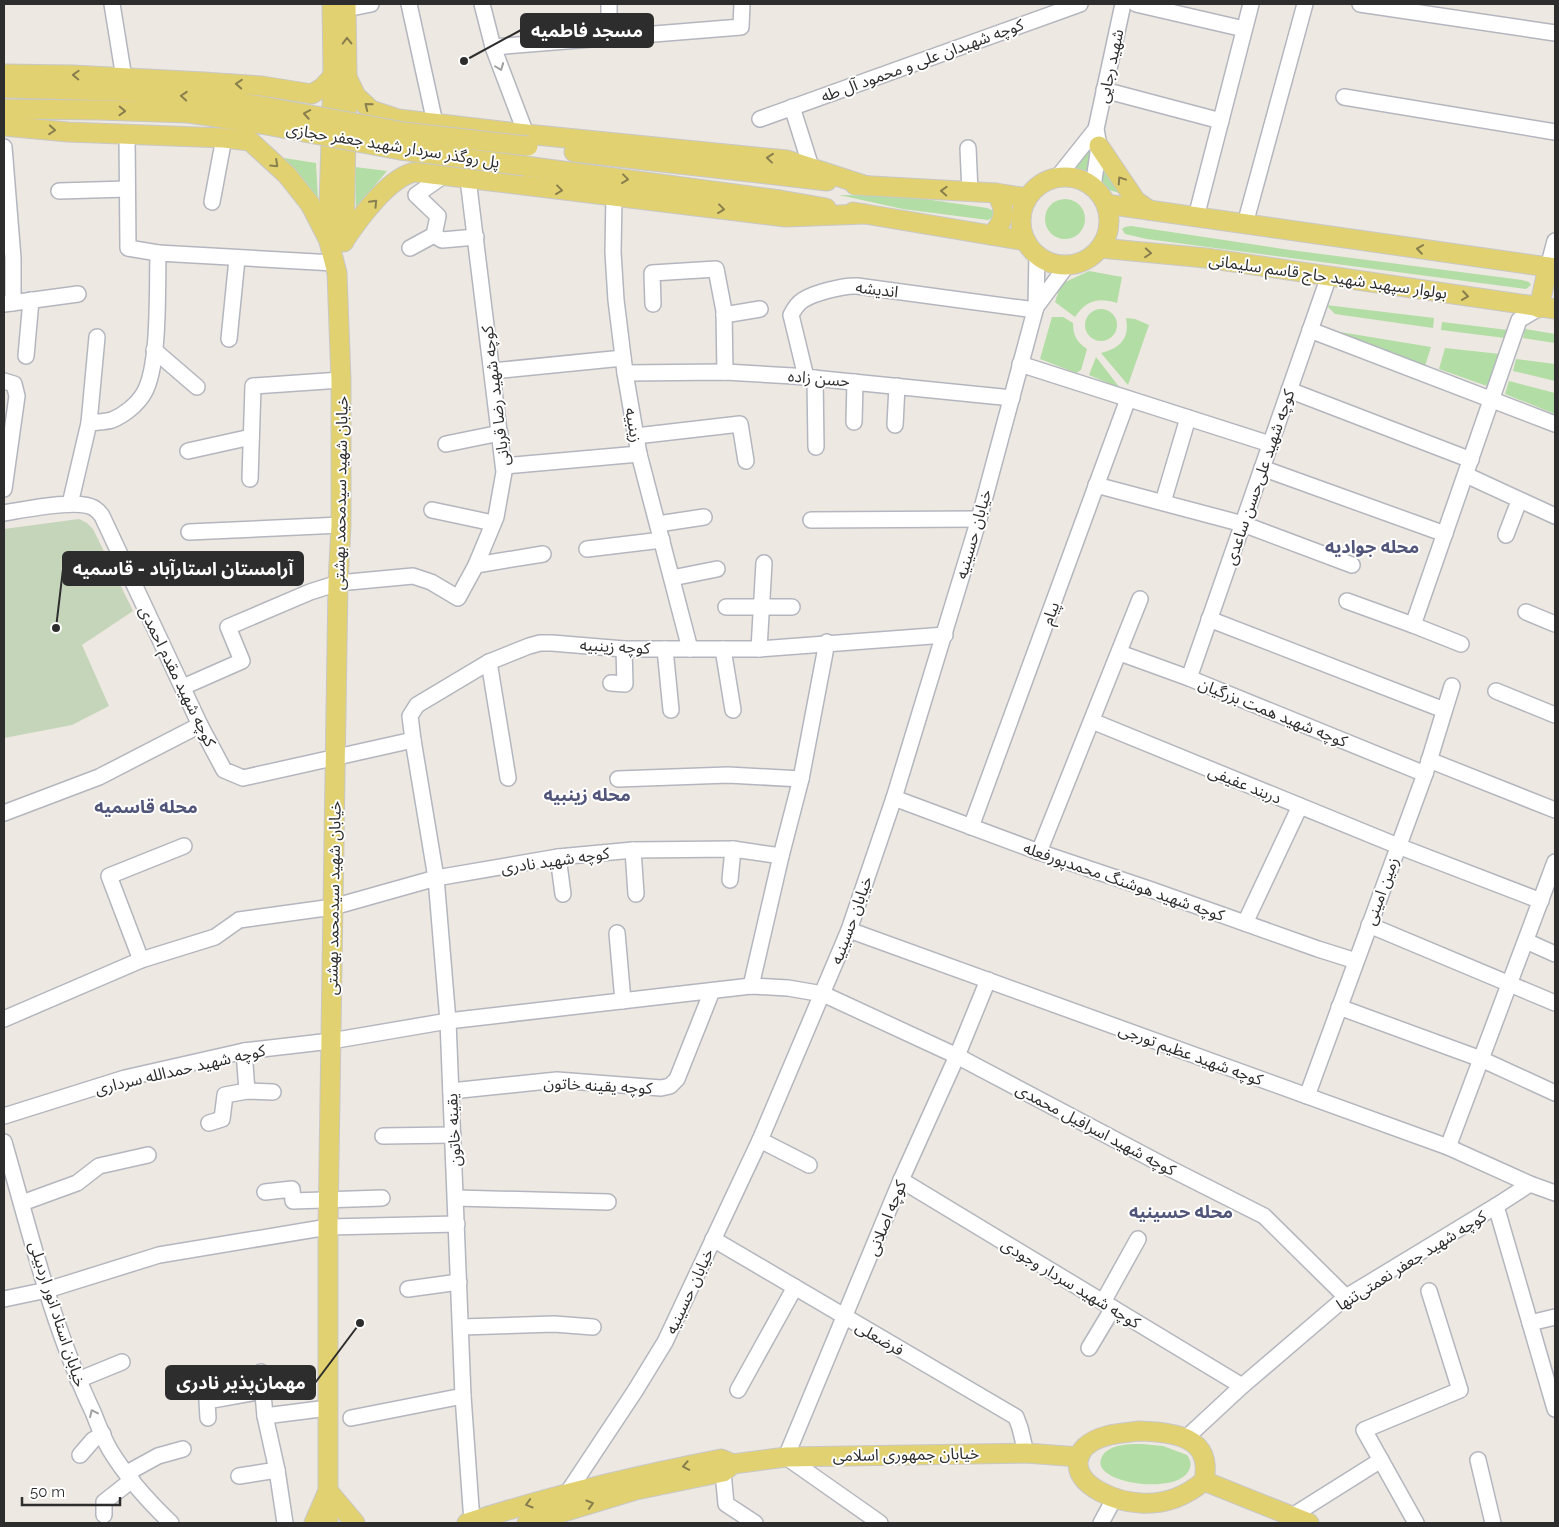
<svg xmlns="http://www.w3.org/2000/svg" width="1559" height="1527" viewBox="0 0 1559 1527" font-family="Raleway,'Noto Sans Arabic',sans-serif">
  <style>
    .green { fill: #b2dda4 }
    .cemetery { fill: #c5d5ba }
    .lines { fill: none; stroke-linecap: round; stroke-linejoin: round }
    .minor-casing { stroke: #b4b6bf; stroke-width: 18 }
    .major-casing { stroke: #c8c8c8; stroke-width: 21 }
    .minor { stroke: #fff; stroke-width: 15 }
    .major { stroke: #e2d170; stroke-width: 19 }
    .major-bridge-casing { stroke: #c8c8c8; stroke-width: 21; stroke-linecap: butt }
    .major-bridge { stroke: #e2d170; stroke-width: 19 }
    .oneway { stroke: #887f4e }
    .oneway2 { stroke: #a0a0a0 }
    .labels { text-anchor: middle; stroke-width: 4; stroke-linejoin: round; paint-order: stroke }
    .street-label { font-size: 16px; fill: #2d2d2d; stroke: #fff }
    .neighbourhood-label { font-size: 18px; font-weight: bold; fill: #515579; stroke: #fff }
    .leader { fill: none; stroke: #2d2d2d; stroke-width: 2 }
    .callout-dot { fill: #2d2d2d; stroke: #fff; stroke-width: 2 }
    .callout { fill: #2d2d2d; stroke: #2d2d2d; stroke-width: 2 }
    .callout-label { font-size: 18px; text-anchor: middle; font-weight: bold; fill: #fff }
  </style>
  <rect width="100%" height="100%" fill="#ede8e1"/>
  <g class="green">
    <path d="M1093 138 1088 169 1086 172 1074 170 1073 168Z"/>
    <path d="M284 158 316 163 318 199Z"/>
    <path d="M1103 161 1120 193 1109 190 1102 183Z"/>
    <path d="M355 167 387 171 356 208Z"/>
    <path d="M839 195 904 196 987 208 994 211 993 217 988 220 903 209Z"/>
    <circle cx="1065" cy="219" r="20"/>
    <path d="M1131 226 1290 250 1522 280 1529 282 1531 285 1526 289 1147 239 1125 234 1122 229 1125 227Z"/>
    <path d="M1089 271 1122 277 1117 303C1099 297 1086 300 1075 317L1055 302 1061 284Z"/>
    <path d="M1326 305 1434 318 1433 328 1335 314Z"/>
    <circle cx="1101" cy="325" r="16"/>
    <path d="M1052 317H1063L1073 323C1073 336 1077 342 1087 349L1081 370 1076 373 1040 359Z"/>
    <path d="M1126 318 1135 319 1149 325 1128 385 1101 353C1120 348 1130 339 1126 318Z"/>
    <path d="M1442 322 1508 330 1505 338 1441 330Z"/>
    <path d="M1525 329 1555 334V343L1523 338Z"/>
    <path d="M1334 331 1431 347 1425 366Z"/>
    <path d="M1445 348 1500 354 1487 386 1439 369Z"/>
    <path d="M1096 357 1120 388 1089 375Z"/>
    <path d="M1516 359 1555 364V381L1513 371Z"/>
    <path d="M1509 381 1555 393V414L1505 394Z"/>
    <path d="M1142 1444 1163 1446 1187 1455C1191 1460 1192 1466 1188 1472 1173 1496 1084 1482 1103 1455 1111 1444 1129 1444 1142 1444Z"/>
  </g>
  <path class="cemetery" d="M79 519 87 523 93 529 133 611 82 645 109 706 72 725 4 738V529Z"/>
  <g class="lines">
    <defs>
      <g id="minor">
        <path d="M112 4 124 78"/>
        <path d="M409 4 435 123"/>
        <path d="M482 4 493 47 526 134"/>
        <path d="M1136 4 1244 29"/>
        <path d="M1360 4 1555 33"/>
        <path d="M346 9 371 4"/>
        <path d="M609 38V4"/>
        <path d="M493 47 741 27 742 4"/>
        <path d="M1104 90 1221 121"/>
        <path d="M1344 97 1555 132"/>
        <path d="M792 107 811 167"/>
        <path d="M760 119 1080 4"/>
        <path d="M127 135 128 248 158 253"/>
        <path d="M4 147 13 258V303"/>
        <path d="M968 148 970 192"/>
        <path d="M1057 178 1096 129"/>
        <path d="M1093 187 1099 146 1096 129 1123 4"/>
        <path d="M59 191 127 189"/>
        <path d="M614 196 613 252 616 300 625 373 639 454 690 649"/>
        <path d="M212 202 224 138"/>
        <path d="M1196 217 1251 4"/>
        <path d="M1245 224 1305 4"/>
        <path d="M434 235 438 216 416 195 443 176"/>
        <path d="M410 248 434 235 442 240 476 237"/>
        <path d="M1548 267 1555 241"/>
        <path d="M4 304 78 294"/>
        <path d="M653 304 652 273 716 269 724 311 725 372"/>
        <path d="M1036 307 1068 264"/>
        <path d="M724 315 760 309"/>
        <path d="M1310 330 1555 424"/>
        <path d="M229 339 237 259"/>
        <path d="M154 350 197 387"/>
        <path d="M26 356 31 300"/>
        <path d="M1020 364 1270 444"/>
        <path d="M492 371 623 358"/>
        <path d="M625 373 725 372 793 376 1012 398"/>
        <path d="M806 377 791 315C794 309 797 304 803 300 814 293 844 285 857 286L1035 310"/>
        <path d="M815 378 816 447"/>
        <path d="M4 381 14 384 17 396 4 489"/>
        <path d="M1289 390 1471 460"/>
        <path d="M854 422 855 382"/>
        <path d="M89 423 97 337"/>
        <path d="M895 425 897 386"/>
        <path d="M636 436 740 424 746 461"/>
        <path d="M446 444 500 433"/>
        <path d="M188 451 251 437"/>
        <path d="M504 466 639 454"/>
        <path d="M1262 468 1445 534"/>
        <path d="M1466 475 1555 516"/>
        <path d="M250 479 253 386 341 380"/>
        <path d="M1096 485 1243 524 1352 565"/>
        <path d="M1163 502 1188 418"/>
        <path d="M70 504 89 423C96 422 105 422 112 420 124 415 137 405 144 393 160 366 157 287 158 253L334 263"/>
        <path d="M432 510 493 523"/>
        <path d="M4 513C23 510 78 498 94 508 97 510 100 513 102 516L200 725 224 770 243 778 413 740 410 716 417 705 489 662 529 646 540 643H552L624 649H759L945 635"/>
        <path d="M811 520 979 519"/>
        <path d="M658 524 704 517"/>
        <path d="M189 532 341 525"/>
        <path d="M1506 535 1519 501"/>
        <path d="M587 549 662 540"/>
        <path d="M476 565 543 554"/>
        <path d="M672 578 717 569"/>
        <path d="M1347 601 1413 625 1461 644"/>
        <path d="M726 607H792"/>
        <path d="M1526 612 1555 624"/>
        <path d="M1209 619 1444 710"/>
        <path d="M1413 625 1519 320 1539 308"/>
        <path d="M665 649 671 710"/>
        <path d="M723 649 733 710"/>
        <path d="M759 649 764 563"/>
        <path d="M1120 653 1189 678 1425 774"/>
        <path d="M489 662 508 778"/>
        <path d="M1189 678 1329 276"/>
        <path d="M611 683 625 684 624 649"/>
        <path d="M183 687 242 661 228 627 310 592 338 583 413 576 431 582 458 598 476 565 496 517 504 472 468 179"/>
        <path d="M1496 691 1555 715"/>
        <path d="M1092 721 1398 846 1541 901"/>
        <path d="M413 740 436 878 448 1021 463 1396 472 1522"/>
        <path d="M1429 760 1555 810"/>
        <path d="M618 779 728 775 801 779"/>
        <path d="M894 798 1039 852 1149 889 1318 949 1356 961"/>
        <path d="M4 813 99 777 200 725"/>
        <path d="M971 827 1128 399"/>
        <path d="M633 850 636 894"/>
        <path d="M1039 852 1140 599"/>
        <path d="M558 857 563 894"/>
        <path d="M730 880 733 849"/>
        <path d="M1245 923 1300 806"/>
        <path d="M1369 925 1555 1003"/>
        <path d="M849 930 1448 1147 1530 1184 1555 1193"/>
        <path d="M617 933 623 1001"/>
        <path d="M1526 941 1555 954"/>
        <path d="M141 960 109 876 184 846"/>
        <path d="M751 986 781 856 801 779 827 642"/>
        <path d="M1339 1007 1481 1059 1555 1093"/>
        <path d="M4 1019 141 960 215 937 239 920 333 907 436 878 558 857 633 850 733 849 781 856"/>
        <path d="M244 1051 247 1091"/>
        <path d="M451 1091 557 1080 661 1088 670 1086 677 1079 712 991"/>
        <path d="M1307 1096 1425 774 1452 686"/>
        <path d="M4 1116 125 1078 244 1051 331 1041 448 1021 751 986 788 988 823 994 957 1056 1163 1165 1264 1216 1346 1297"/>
        <path d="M209 1123 222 1119 225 1095 247 1091 273 1092"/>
        <path d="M383 1136 453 1135"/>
        <path d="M760 1140 809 1165"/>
        <path d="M4 1142C30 1232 52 1326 93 1412 98 1425 103 1438 110 1450 127 1478 148 1501 171 1523"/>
        <path d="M1448 1147 1555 862"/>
        <path d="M901 1180 1242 1386"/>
        <path d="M265 1192 292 1189 293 1201 382 1198"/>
        <path d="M456 1198 608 1202"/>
        <path d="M22 1203 77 1183 99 1166 148 1155"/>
        <path d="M1496 1206 1555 1409"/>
        <path d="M713 1239 1016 1417 1020 1428 1026 1453"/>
        <path d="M408 1289 459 1282"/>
        <path d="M4 1299 47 1290 159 1255 328 1227 457 1224"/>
        <path d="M1103 1302 1138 1239"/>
        <path d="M1530 1323 1555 1317"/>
        <path d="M461 1327 554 1324 593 1327"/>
        <path d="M1089 1348 1113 1308"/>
        <path d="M261 1372 265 1416 277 1470 285 1523"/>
        <path d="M78 1380 122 1362"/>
        <path d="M738 1390 795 1287"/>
        <path d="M265 1416 328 1408"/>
        <path d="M208 1418 207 1401 263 1391"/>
        <path d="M351 1418 463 1396"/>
        <path d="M1186 1438 1242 1386 1346 1297 1496 1206 1530 1184"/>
        <path d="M80 1455 93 1440 103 1434"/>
        <path d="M1478 1460 1493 1523"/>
        <path d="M723 1472 726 1504 755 1523"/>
        <path d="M127 1473 158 1456 183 1449"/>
        <path d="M239 1476 277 1470"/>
        <path d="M568 1492 635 1391 665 1342 760 1140 849 930 894 798 979 519 1036 307 1037 254"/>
        <path d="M104 1515V1502L132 1480"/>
        <path d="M1292 1516 1381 1460"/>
        <path d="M880 1523 786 1457 901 1180 957 1056 988 980"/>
        <path d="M1101 1523 1115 1497"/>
        <path d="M1416 1523 1364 1430 1460 1390 1429 1291"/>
      </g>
      <g id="major">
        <path d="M4 74 73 75 204 82 262 86 312 94 323 87 333 76"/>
        <path d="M347 77 356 96 371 110 398 119 526 134 787 160 867 186"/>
        <path d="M4 88 115 91 195 96 267 107"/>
        <path d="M4 109 98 110 189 113 261 124"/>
        <path d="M4 126 68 132 224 138 250 141 287 175 310 204 327 237"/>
        <path d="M1099 146 1136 201 1149 210"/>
        <path d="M574 152 827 181"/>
        <path d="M525 166 780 200 826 208"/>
        <circle cx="1065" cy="221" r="44"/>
        <path d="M855 185 996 193 1027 198"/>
        <path d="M1106 204 1555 268"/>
        <path d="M853 212 1026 241"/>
        <path d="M991 235C1005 222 1007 210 996 193"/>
        <path d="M344 241C358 220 389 177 415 172L786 217 865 214"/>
        <path d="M344 242 347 77 346 4"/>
        <path d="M1100 248 1206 258 1555 309"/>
        <path d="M1539 308 1548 267"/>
        <path d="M1139 1431C1173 1432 1213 1436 1204 1481 1186 1496 1164 1505 1140 1503 1119 1502 1076 1488 1078 1461 1079 1456 1081 1451 1085 1447 1099 1434 1121 1433 1139 1431Z"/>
        <path d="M1204 1481 1309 1523"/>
        <path d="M314 1523 328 1491 355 1523"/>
        <path d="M328 1523V1227L338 583 341 525V380L337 273 328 238 333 76 332 4"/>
        <path d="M467 1523C552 1495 634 1476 721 1459L733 1464"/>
        <path d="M527 1523 636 1490 723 1472 733 1464 786 1457 1026 1453 1079 1457"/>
      </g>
    </defs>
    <use href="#minor" class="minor-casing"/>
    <use href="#major" class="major-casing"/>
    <use href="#minor" class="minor"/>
    <use href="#major" class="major"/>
    <defs>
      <g id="major-bridge">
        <path d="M267 107 404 132 528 146"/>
        <path d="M261 124 400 150 525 166"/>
      </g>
    </defs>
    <use href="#major-bridge" class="major-bridge-casing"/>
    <use href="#major-bridge" class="major-bridge"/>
  </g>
  <defs><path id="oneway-chevron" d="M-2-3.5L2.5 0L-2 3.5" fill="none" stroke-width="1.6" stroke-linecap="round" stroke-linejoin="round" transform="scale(1.25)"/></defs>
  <g class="oneway">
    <use href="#oneway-chevron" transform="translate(347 41) rotate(-91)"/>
    <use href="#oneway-chevron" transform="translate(76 75) rotate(-178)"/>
    <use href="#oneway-chevron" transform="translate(239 84) rotate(-176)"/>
    <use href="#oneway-chevron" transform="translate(184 96) rotate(-176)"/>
    <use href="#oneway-chevron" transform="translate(368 106) rotate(-141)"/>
    <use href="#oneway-chevron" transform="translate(122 111) rotate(2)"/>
    <use href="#oneway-chevron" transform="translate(307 114) rotate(-170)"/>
    <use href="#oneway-chevron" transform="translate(52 130) rotate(5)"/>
    <use href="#oneway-chevron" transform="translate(770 158) rotate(-174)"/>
    <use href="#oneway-chevron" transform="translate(275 164) rotate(43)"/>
    <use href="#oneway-chevron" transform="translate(625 179) rotate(7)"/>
    <use href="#oneway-chevron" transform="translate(1121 180) rotate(-124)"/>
    <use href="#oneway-chevron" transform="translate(559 190) rotate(7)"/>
    <use href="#oneway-chevron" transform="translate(944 191) rotate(-177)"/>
    <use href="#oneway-chevron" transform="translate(374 203) rotate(-47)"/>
    <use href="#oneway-chevron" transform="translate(721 209) rotate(7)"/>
    <use href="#oneway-chevron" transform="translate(1420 249) rotate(-172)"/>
    <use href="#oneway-chevron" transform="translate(1148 253) rotate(5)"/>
    <use href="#oneway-chevron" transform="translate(1465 296) rotate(8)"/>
    <use href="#oneway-chevron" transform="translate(686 1466) rotate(169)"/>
    <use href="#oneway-chevron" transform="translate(529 1504) rotate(163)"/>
    <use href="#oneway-chevron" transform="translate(590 1504) rotate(-17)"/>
  </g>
  <g class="oneway2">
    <use href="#oneway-chevron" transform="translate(500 67) rotate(69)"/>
    <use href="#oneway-chevron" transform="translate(93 1413) rotate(-115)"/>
  </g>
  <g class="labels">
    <g class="street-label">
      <text transform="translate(922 60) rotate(-20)" y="6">کوچه شهیدان علی و محمود آل طه</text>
      <text transform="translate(1110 66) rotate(-78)" y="6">شهید رجایی</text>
      <text transform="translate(393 145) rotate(9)" y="6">پل روگذر سردار شهید جعفر حجازی</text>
      <text transform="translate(1328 276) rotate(8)" y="6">بولوار سپهبد شهید حاج قاسم سلیمانی</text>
      <text transform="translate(877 289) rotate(7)" y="6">اندیشه</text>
      <text transform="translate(819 378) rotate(5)" y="6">حسن زاده</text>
      <text transform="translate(495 396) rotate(-97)" y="6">کوچه شهید رضا قربانی</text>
      <text transform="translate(634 425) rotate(80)" y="6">زینبیه</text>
      <text transform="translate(1259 477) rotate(-71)" y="6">کوچه شهید علی‌حسن ساعدی</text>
      <text transform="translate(340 493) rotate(-89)" y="6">خیابان شهید سیدمحمد بهشتی</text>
      <text transform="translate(973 534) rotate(-74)" y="6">خیابان حسینیه</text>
      <text transform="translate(1050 613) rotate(-70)" y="6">پیام</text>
      <text transform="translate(615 646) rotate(3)" y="6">کوچه زینبیه</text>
      <text transform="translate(178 676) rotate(64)" y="6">کوچه شهید مقدم احمدی</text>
      <text transform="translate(1273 712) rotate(22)" y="6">کوچه شهید همت بزرگیان</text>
      <text transform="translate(1245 784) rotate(22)" y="6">دربند عفیفی</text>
      <text transform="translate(555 860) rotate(-8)" y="6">کوچه شهید نادری</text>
      <text transform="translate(1124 881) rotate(19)" y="6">کوچه شهید هوشنگ محمدپورفعله</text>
      <text transform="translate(1381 891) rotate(-70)" y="6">زمین امینی</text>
      <text transform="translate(333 898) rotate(-89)" y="6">خیابان شهید سیدمحمد بهشتی</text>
      <text transform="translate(851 920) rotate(-70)" y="6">خیابان حسینیه</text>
      <text transform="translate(1191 1054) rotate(20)" y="6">کوچه شهید عظیم تورجی</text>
      <text transform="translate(180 1069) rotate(-13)" y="6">کوچه شهید حمدالله سرداری</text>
      <text transform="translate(598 1085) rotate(3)" y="6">کوچه یقینه خاتون</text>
      <text transform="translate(1096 1129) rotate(28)" y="6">کوچه شهید اسرافیل محمدی</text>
      <text transform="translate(453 1130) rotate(-93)" y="6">یقینه خاتون</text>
      <text transform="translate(886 1218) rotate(-68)" y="6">کوچه اصلانی</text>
      <text transform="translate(1411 1260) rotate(-32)" y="6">کوچه شهید جعفر نعمتی‌تنها</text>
      <text transform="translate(1071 1283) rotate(31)" y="6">کوچه شهید سردار وجودی</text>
      <text transform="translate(689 1291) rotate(-65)" y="6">خیابان حسینیه</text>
      <text transform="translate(58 1314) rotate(72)" y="6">خیابان استاد انور اردبیلی</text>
      <text transform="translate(880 1338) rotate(30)" y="6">فرضعلی</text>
      <text transform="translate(906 1454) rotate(-1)" y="6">خیابان جمهوری اسلامی</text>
    </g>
    <g class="neighbourhood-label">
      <text x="1372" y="553">محله جوادیه</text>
      <text x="587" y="801">محله زینبیه</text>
      <text x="146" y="813">محله قاسمیه</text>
      <text x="1181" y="1218">محله حسینیه</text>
    </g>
  </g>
  <path class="leader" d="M464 61L521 30M56 628L63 569M360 1323L315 1383"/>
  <g class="callout-dot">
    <circle cx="464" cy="61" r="5"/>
    <circle cx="56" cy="628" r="5"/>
    <circle cx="360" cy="1323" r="5"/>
  </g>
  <g class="callout">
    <rect x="521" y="14" width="132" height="33" rx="5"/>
    <rect x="63" y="552" width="240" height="33" rx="5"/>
    <rect x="166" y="1366" width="149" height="33" rx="5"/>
  </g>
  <g class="callout-label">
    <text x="587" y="37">مسجد فاطمیه</text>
    <text x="183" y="575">آرامستان استارآباد - قاسمیه</text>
    <text x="241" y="1389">مهمان‌پذیر نادری</text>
  </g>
  <rect width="1559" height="1527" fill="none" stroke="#2d2d2d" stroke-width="10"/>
  <path d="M22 1497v8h98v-8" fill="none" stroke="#2d2d2d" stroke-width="2.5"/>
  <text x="30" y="1497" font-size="15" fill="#2d2d2d" stroke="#ffffff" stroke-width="4" paint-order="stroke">50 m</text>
</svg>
